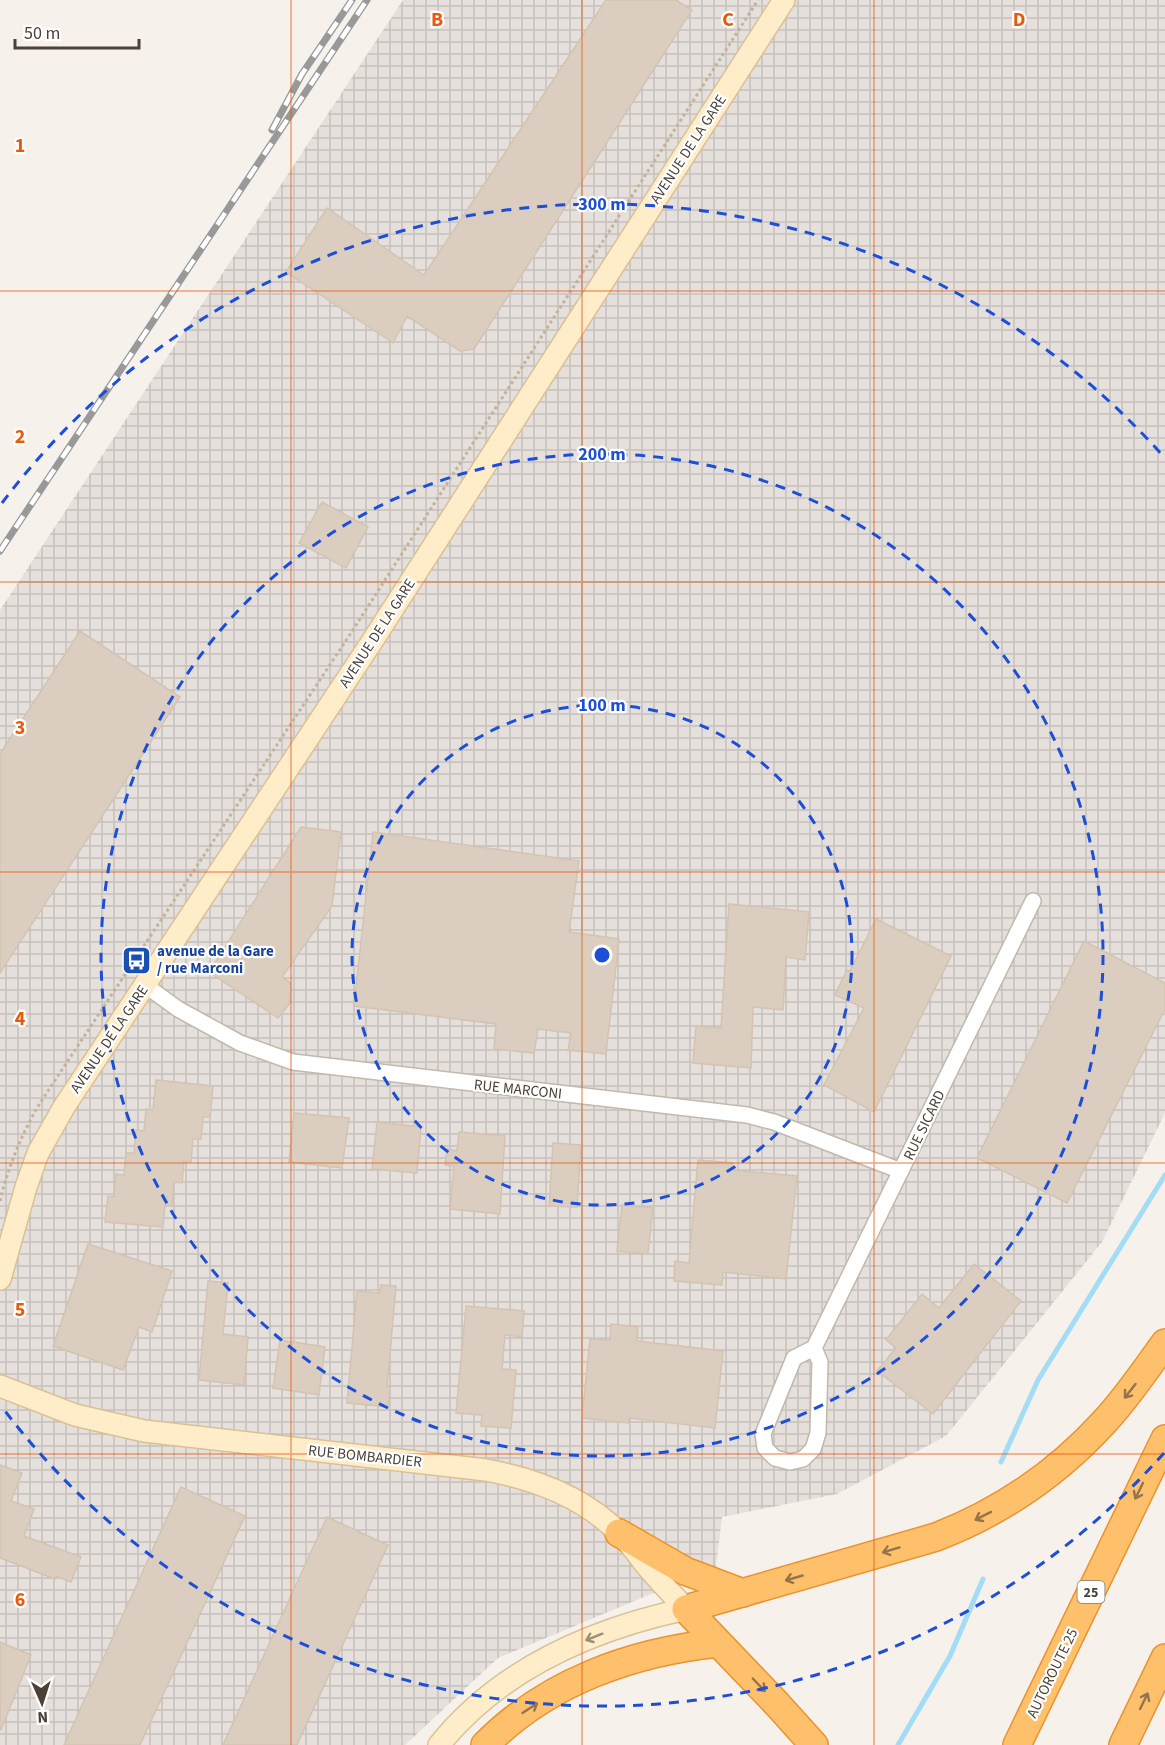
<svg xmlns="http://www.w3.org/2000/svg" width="1165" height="1745" viewBox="0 0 1165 1745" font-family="'Source Sans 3',sans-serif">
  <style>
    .industrial { fill: url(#industrial-grid) }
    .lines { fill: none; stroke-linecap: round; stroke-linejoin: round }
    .stream { stroke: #a3dcf6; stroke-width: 5 }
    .building { fill: #dbcec1; stroke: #d4c3b1; stroke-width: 1.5 }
    .street-casing { stroke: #c2b8ab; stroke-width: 18 }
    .secondary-casing { stroke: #d9c196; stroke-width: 24 }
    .highway-casing { stroke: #e99330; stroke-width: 30 }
    .path { stroke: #c5b29b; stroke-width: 3; stroke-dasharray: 3 3; stroke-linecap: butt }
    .street { stroke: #fff; stroke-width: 15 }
    .secondary { stroke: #ffedca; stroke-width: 21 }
    .highway { stroke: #ffc06b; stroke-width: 27 }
    .rail-casing { stroke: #999; stroke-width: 7 }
    .rail { stroke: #fff; stroke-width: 4.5; stroke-dasharray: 14; stroke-linecap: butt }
    .oneway { stroke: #93744c }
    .oneway2 { stroke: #9c8e79 }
    .grid { fill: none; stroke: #e8590c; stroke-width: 1.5; stroke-opacity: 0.55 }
    .ring { fill: none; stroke: #1d4ed8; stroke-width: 3; stroke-dasharray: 10 8 }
    .labels { text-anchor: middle; stroke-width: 4.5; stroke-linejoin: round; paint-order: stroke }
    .shield { fill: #fff; stroke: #817a73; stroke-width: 1.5 }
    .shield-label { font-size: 14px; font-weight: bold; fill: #4b4137 }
    .street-label { font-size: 15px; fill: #4b4137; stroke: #fff }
    .transit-label { font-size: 15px; font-weight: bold; fill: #164399; stroke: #fff; text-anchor: start }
    .grid-label { font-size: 20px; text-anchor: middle; font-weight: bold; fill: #e8590c; stroke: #fff; stroke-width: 4.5; stroke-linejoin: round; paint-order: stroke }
    .centre { fill: #1d4ed8; stroke: #fff; stroke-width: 3 }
    .ring-label { font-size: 18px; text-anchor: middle; font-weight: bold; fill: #1d4ed8; stroke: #fff; stroke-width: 4.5; stroke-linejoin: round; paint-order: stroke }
  </style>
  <defs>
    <pattern id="industrial-grid" width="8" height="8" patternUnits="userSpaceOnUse" patternTransform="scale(1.5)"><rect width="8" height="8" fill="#e5e0db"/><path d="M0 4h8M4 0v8" fill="none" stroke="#c6c1bd"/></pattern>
  </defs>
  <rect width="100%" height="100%" fill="#f6f1ea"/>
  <path class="industrial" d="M403 0H1165V1113L1102 1242 946 1436 837 1494 722 1517 716 1567 498 1658 405 1745H0V610Z"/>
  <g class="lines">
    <g class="stream">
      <path d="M1001 1462 1038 1380 1165 1175"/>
      <path d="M898 1745 950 1656 983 1579"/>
    </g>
  </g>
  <g class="building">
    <path d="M606 0H676L692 10 474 349 460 351 407 316 393 343 286 272 327 208 424 275Z"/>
    <path d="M322 502 368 527 346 568 299 543Z"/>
    <path d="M80 631 180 697 0 973V754Z"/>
    <path d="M301 827 341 832 332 906 282 977 291 983 290 1003 278 1018 209 972Z"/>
    <path d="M373 832 579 861 569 932 619 939 606 1054 568 1050 571 1033 538 1029 534 1053 494 1049 496 1024 354 1006Z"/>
    <path d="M729 904 809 912 805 960 786 957 783 1010 753 1007 751 1068 693 1063 696 1026 721 1028Z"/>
    <path d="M876 919 951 956 874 1112 824 1085 864 1008 835 995 847 970 850 971Z"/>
    <path d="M1084 941 1165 983V1009L1067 1203 977 1158Z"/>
    <path d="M156 1080 213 1086 210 1117H203L201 1139H193L191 1162 184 1161 182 1183 174 1182 172 1206 165 1205 163 1227 105 1222 108 1196 114 1197 116 1174 124 1175 126 1153H134L136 1130 144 1131 146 1109 153 1110Z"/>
    <path d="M294 1113 349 1118 342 1168 289 1162Z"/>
    <path d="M377 1122 421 1127 417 1173 372 1169Z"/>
    <path d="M459 1132 505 1136 500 1214 450 1209 454 1166 445 1165 447 1149 457 1151Z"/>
    <path d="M553 1143 581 1145 577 1207 549 1206Z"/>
    <path d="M698 1160 733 1163 732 1170 797 1176 786 1279 723 1272 722 1285 674 1281 675 1261 689 1263Z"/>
    <path d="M622 1205 653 1208 648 1254 617 1251Z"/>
    <path d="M88 1244 172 1271 152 1332 139 1327 123 1370 53 1346Z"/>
    <path d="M974 1264 1021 1301 933 1414 877 1371 896 1348 886 1340 922 1294 939 1308Z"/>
    <path d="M208 1281 228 1283 223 1334 248 1337 244 1385 199 1380Z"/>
    <path d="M381 1285 396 1286 387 1387H390L388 1407 347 1403 357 1291 380 1293Z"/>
    <path d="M466 1306 524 1311 522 1337 505 1335 502 1369 516 1370 511 1428 481 1426 482 1415 456 1413Z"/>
    <path d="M611 1324 638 1327 637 1341 723 1351 715 1428 629 1418V1423L582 1418 590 1339 610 1340Z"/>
    <path d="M280 1340 325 1347 319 1395 273 1388Z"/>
    <path d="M0 1465 22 1473 11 1501 34 1509 24 1536 81 1557 71 1582 56 1576 55 1579 0 1558Z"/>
    <path d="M181 1487 245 1516 140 1745H64Z"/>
    <path d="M327 1517 388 1545 297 1745H223Z"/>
    <path d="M0 1642 31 1655 1 1730 0 1729Z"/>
  </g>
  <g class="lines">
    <defs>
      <g id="street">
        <path d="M145 985 178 1009 240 1043 293 1062 747 1115 774 1122 901 1171"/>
        <path d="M814 1348 820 1362 818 1433 813 1449 803 1459 790 1462 775 1458 765 1448 763 1434 794 1358 814 1348 1033 901"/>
      </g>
      <g id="secondary">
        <path d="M0 1279 26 1187 38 1153 64 1107 373 640 784 0"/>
        <path d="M0 1386 75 1415 144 1431 486 1470C535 1479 582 1496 618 1532 628 1541 637 1553 645 1564 658 1580 672 1594 686 1609"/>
        <path d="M439 1745C500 1669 593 1629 686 1609"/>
      </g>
      <g id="highway">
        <path d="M619 1533 685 1571 743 1593"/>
        <path d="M485 1745C547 1682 632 1652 718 1643"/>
        <path d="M814 1745 777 1704 686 1609 936 1537C1001 1512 1059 1472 1106 1420 1128 1396 1146 1369 1165 1343"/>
        <path d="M1017 1745 1165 1439"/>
        <path d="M1123 1745 1165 1658"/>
      </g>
    </defs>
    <use href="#street" class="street-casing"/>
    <use href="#secondary" class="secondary-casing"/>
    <use href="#highway" class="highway-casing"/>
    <path class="path" d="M0 1201C8 1167 22 1133 40 1103L349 636 758 0"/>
    <use href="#street" class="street"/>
    <use href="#secondary" class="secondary"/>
    <use href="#highway" class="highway"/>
    <defs>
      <g id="rail">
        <path d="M272 130 302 74 352 0"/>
        <path d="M0 551 367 0"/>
      </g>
    </defs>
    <use href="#rail" class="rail-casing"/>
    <use href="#rail" class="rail"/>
  </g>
  <defs><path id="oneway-shaft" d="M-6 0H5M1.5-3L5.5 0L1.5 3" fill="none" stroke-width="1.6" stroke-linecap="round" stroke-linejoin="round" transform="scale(1.5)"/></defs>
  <g class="oneway">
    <use href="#oneway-shaft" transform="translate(1130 1391) rotate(128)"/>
    <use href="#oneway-shaft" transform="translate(1139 1491) rotate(116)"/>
    <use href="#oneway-shaft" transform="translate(983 1516) rotate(153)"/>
    <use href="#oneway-shaft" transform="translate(891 1550) rotate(163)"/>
    <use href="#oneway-shaft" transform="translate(794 1578) rotate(164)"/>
    <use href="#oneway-shaft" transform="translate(759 1685) rotate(46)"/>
    <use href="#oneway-shaft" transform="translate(1144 1701) rotate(-64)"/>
    <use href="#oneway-shaft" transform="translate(530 1708) rotate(-33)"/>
  </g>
  <use class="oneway2" href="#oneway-shaft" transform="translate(594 1637) rotate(158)"/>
  <path class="grid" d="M291 0V1745M582 0V1745M874 0V1745M0 291H1165M0 582H1165M0 872H1165M0 1163H1165M0 1454H1165"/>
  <g class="ring">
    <circle cx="602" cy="955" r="250"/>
    <circle cx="602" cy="955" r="501"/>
    <path d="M1164 1453A751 751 0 0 1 2 1407M2 503A751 751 0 0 1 1164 457"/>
  </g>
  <defs>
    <symbol id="bus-square" viewBox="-11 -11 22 22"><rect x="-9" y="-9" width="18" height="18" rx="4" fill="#1a4fb4" stroke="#fff"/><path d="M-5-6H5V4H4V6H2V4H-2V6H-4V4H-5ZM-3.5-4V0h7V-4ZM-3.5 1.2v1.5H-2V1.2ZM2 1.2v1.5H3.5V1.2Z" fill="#fff"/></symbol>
  </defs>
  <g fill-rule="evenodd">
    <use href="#bus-square" x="120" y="944" width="33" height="33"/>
  </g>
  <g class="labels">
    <rect class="shield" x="1077.5" y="1581" width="27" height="22" rx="4.5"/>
    <g class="shield-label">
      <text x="1091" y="1597">25</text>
    </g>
    <g class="street-label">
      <text transform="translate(688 149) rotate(-57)" y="5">AVENUE DE LA GARE</text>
      <text transform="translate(377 633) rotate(-57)" y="5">AVENUE DE LA GARE</text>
      <text transform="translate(109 1039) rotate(-56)" y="5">AVENUE DE LA GARE</text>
      <text transform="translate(518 1089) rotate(6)" y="5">RUE MARCONI</text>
      <text transform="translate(924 1125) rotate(-64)" y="5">RUE SICARD</text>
      <text transform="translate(365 1456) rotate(6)" y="5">RUE BOMBARDIER</text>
      <text transform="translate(1052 1673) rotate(-64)" y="5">AUTOROUTE 25</text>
    </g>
    <g class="transit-label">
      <text x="157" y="956">avenue de la Gare<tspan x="157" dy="17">/ rue Marconi</tspan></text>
    </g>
  </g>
  <g class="grid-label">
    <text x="437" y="26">B</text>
    <text x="728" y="26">C</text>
    <text x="1019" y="26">D</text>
    <text x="20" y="152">1</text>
    <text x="20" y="443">2</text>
    <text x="20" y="734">3</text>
    <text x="20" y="1025">4</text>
    <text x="20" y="1316">5</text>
    <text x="20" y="1606">6</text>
  </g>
  <circle cx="602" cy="955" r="9" class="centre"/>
  <g class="ring-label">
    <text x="602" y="210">300 m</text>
    <text x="602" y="460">200 m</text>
    <text x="602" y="711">100 m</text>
  </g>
  <g transform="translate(42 1703) rotate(177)" stroke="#ffffff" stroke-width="4.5" paint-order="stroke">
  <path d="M0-4.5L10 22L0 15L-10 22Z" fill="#4b4137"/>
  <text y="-9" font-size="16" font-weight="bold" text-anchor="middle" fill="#4b4137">N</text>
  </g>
  <path d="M15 39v9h124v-9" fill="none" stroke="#4b4137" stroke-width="3"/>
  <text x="24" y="39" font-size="18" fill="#4b4137" stroke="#ffffff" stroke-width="4.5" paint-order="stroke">50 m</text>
</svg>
